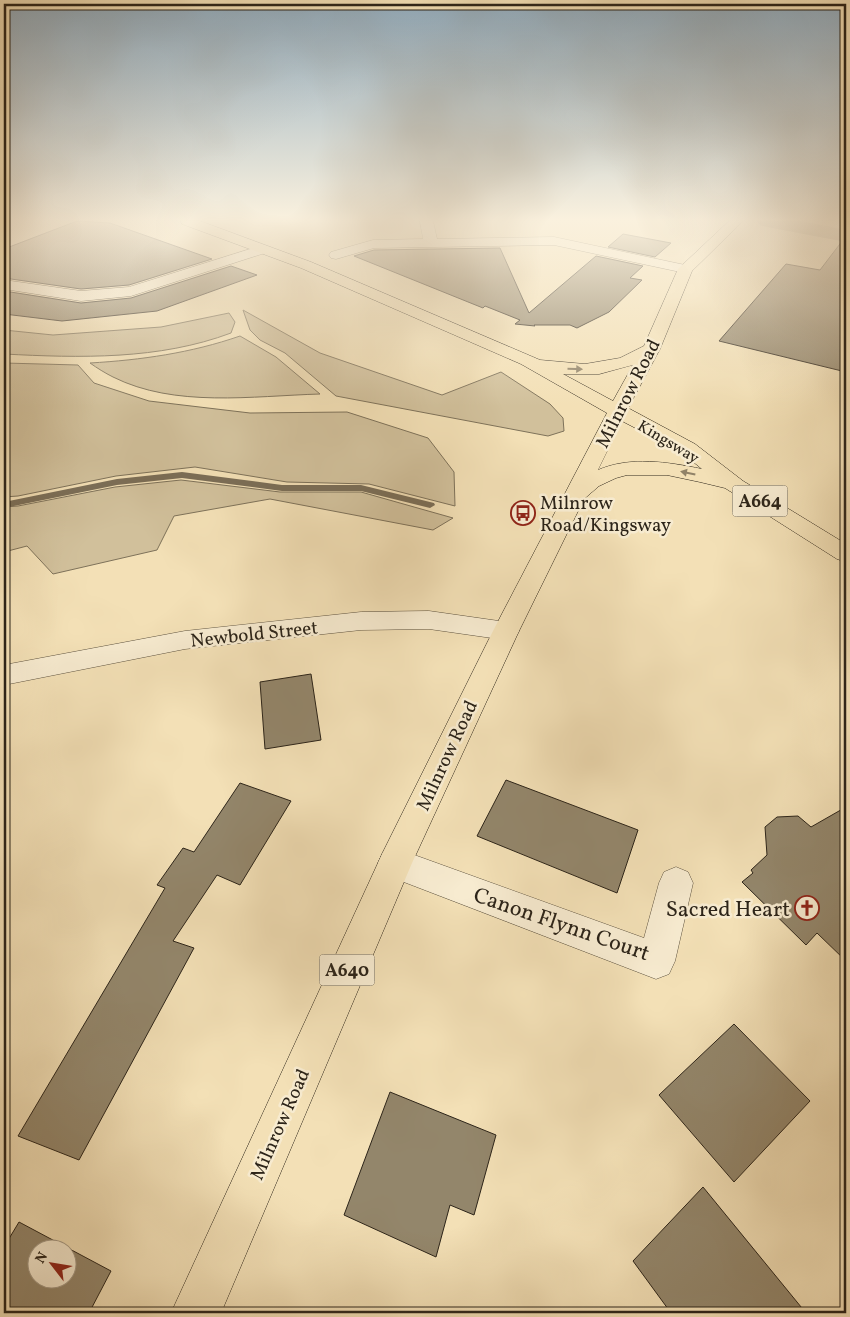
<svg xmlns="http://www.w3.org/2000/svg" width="850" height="1317" viewBox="0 0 850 1317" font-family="Vollkorn,serif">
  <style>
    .green { fill: #d1c09b; stroke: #7e725a }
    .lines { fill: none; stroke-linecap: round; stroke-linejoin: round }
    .stream { fill: #7b6e57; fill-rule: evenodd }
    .canal { fill: #afa081; fill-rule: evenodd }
    .building { fill: #93866b; stroke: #2c2419; fill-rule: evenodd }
    .street-casing { stroke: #5e5340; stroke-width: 1 }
    .primary-casing { stroke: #2c2419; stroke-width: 1 }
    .street { fill: #f7ebd0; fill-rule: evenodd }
    .primary { fill: #f3e0b6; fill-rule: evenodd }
    .oneway { fill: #908268 }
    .labels { text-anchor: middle; stroke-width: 5; stroke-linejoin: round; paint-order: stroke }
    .far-street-label { font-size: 16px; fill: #2c2419; stroke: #f7ebd0 }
    .shield { fill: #f7ebd0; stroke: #696050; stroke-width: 1 }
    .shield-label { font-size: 18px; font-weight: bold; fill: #2c2419 }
    .street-label { font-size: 19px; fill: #2c2419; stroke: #f7ebd0 }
    .poi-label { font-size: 19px; fill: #2c2419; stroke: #f7ebd0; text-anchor: start }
    .near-poi-label { font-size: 22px; fill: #2c2419; stroke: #f7ebd0; text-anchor: end }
    .near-street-label { font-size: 22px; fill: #2c2419; stroke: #f7ebd0 }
  </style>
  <rect width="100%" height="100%" fill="#f3e0b6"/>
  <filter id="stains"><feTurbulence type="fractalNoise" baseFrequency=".004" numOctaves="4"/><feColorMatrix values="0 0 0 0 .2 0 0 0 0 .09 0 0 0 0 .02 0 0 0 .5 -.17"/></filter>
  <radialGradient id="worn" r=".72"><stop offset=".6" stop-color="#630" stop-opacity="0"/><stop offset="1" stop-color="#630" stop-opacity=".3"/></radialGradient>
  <g class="green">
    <path d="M243 310 320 353 442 395 501 372 550 404 563 418 564 431 548 436 336 396 285 353 260 340 250 330Z"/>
    <path d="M229 313 235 322 231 333C159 360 80 358 4 354V330L53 335 161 327Z"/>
    <path d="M240 336 276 357 320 394C252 396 175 408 113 377 105 373 97 368 90 363 141 360 191 353 240 336Z"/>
    <path d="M4 363 78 365 94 383 149 401 250 413 347 412 428 438 454 472 455 506 369 484 287 482 195 467 116 476 18 496 4 497Z"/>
    <path d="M181 480 280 492H361L453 518 433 530 270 499 174 516 157 550 53 574 27 546 4 552V507L18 506 115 487Z"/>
  </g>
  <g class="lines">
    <path class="stream" d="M182 472 282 485H361L434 503 435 505 430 508 361 491H282L182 478 117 485 4 508V502L117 479Z"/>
    <path class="canal" d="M757 221H802L846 230V242L767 227 760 225Z"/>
  </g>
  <g class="building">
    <path d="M77 221 110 223 212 259 129 285 81 289 4 278V249Z"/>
    <path d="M623 234 671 243 655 257 608 247Z"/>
    <path d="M846 236V372L719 341 786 264 820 270Z"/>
    <path d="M500 248 529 313 596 256 643 266 630 278 642 280 609 312 577 328 570 325H534L535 326 515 324 520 320 485 306 483 308 354 256 374 250Z"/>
    <path d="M231 266 257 275 157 311 62 321 4 314V291L81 303 131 298Z"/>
    <path d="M311 674 321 740 265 749 260 682Z"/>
    <path d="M506 780 638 830 617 893 477 836Z"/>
    <path d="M240 783 291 801 240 885 217 875 173 941 194 948 79 1160 18 1136 165 888 157 885 183 848 194 852Z"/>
    <path d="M846 807V961L817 933 806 945 742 882 753 873 751 870 767 855 765 827 777 817 798 816 811 827Z"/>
    <path d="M734 1024 810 1101 734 1182 659 1095Z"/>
    <path d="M390 1092 496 1135 474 1215 450 1205 436 1257 344 1215Z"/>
    <path d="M703 1187 806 1313H671L633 1261Z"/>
    <path d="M19 1222 111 1271 89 1313H4V1247ZM38 1250H68V1280H38Z"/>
  </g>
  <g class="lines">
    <defs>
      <g id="street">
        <path d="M420 221H433L437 239 554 237 685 265 690 266 692 269 690 272 685 273 554 245 374 248 336 259 331 258 329 255 331 252 373 240 423 239Z"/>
        <path d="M263 245 270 249 268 252 131 296 81 301 4 289V280L81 291 129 287Z"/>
        <path d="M429 611 506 622 515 624 519 631 515 638 506 640 429 629 361 630 185 649 4 685V665L185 631 361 612Z"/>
        <path d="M395 848 644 938 659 883 664 872 676 867 688 872 693 883 675 961 669 974 656 979 383 874 378 863 383 852Z"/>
      </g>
      <path id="primary" d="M181 221H200L311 262 540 360 585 364 620 358 644 346 678 269 729 221H743L692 271 660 349 628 408 695 444 743 481 846 544V562L837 559 725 488 700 482 667 475H627L616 478 599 486 584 499 519 631 412 863 221 1313H171L383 852 493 631 607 413 521 364 301 268 182 224ZM633 365 613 401 563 374H599ZM622 421 681 452 702 469C668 462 630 456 598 470Z"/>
    </defs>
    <use href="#street" class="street-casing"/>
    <use href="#primary" class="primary-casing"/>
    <use href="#street" class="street"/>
    <use href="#primary" class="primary"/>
  </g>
  <defs><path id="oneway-solid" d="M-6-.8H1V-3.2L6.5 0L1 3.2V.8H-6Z" transform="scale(1.25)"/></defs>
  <g class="oneway">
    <use href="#oneway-solid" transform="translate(575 369) rotate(2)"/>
    <use href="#oneway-solid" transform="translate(688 473) rotate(-168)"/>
  </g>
  <linearGradient id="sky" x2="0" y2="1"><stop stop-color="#91acbf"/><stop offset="0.54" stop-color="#faf1de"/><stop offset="1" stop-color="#faf1de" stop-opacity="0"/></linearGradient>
  <rect width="850" height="406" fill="url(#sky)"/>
  <defs>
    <symbol id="bus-ring" viewBox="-11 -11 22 22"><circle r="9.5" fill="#f7ebd0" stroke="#8f2418" stroke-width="1.5"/><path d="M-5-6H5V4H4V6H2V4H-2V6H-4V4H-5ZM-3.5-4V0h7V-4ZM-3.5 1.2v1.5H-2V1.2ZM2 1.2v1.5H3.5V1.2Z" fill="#8f2418"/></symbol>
    <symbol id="church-ring" viewBox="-11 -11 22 22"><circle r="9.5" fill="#f7ebd0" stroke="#8f2418" stroke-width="1.5"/><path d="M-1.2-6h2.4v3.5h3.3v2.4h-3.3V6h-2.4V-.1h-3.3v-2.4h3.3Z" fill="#8f2418"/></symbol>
  </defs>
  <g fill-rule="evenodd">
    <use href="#bus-ring" x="509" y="499" width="28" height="28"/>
    <use href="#church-ring" x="793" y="894" width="28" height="28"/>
  </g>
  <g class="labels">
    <g class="far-street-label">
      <text transform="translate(669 441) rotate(31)" y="6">Kingsway</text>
    </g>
    <g class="shield">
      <rect x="732.5" y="485.5" width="55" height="31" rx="4"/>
      <rect x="319.5" y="954.5" width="55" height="31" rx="4"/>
    </g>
    <g class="shield-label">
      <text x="760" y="507">A664</text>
      <text x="347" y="976">A640</text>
    </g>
    <g class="street-label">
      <text transform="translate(627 393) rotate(-63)" y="7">Milnrow Road</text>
      <text transform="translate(254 633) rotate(-6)" y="7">Newbold Street</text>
      <text transform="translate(446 755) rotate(-65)" y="7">Milnrow Road</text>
      <text transform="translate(279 1124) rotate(-66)" y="7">Milnrow Road</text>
    </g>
    <g class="poi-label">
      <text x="540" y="509">Milnrow<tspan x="540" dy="22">Road/Kingsway</tspan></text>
    </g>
    <g class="near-poi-label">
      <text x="790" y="916">Sacred Heart</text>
    </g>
    <g class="near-street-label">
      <text transform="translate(562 923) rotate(19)" y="8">Canon Flynn Court</text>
    </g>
  </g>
  <rect width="850" height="1317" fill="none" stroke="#f3e0b6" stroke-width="20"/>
  <rect x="5" y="5" width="840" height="1307" fill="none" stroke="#2c2419" stroke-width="2.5"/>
  <rect x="10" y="10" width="830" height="1297" fill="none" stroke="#2c2419"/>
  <g transform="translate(52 1264) rotate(301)"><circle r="24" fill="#f7ebd0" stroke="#a69b87"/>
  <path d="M0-4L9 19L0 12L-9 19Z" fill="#8f2418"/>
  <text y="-8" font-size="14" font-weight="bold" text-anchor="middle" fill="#2c2419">N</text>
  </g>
  <rect width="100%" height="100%" filter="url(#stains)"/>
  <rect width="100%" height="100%" fill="url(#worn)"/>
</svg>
